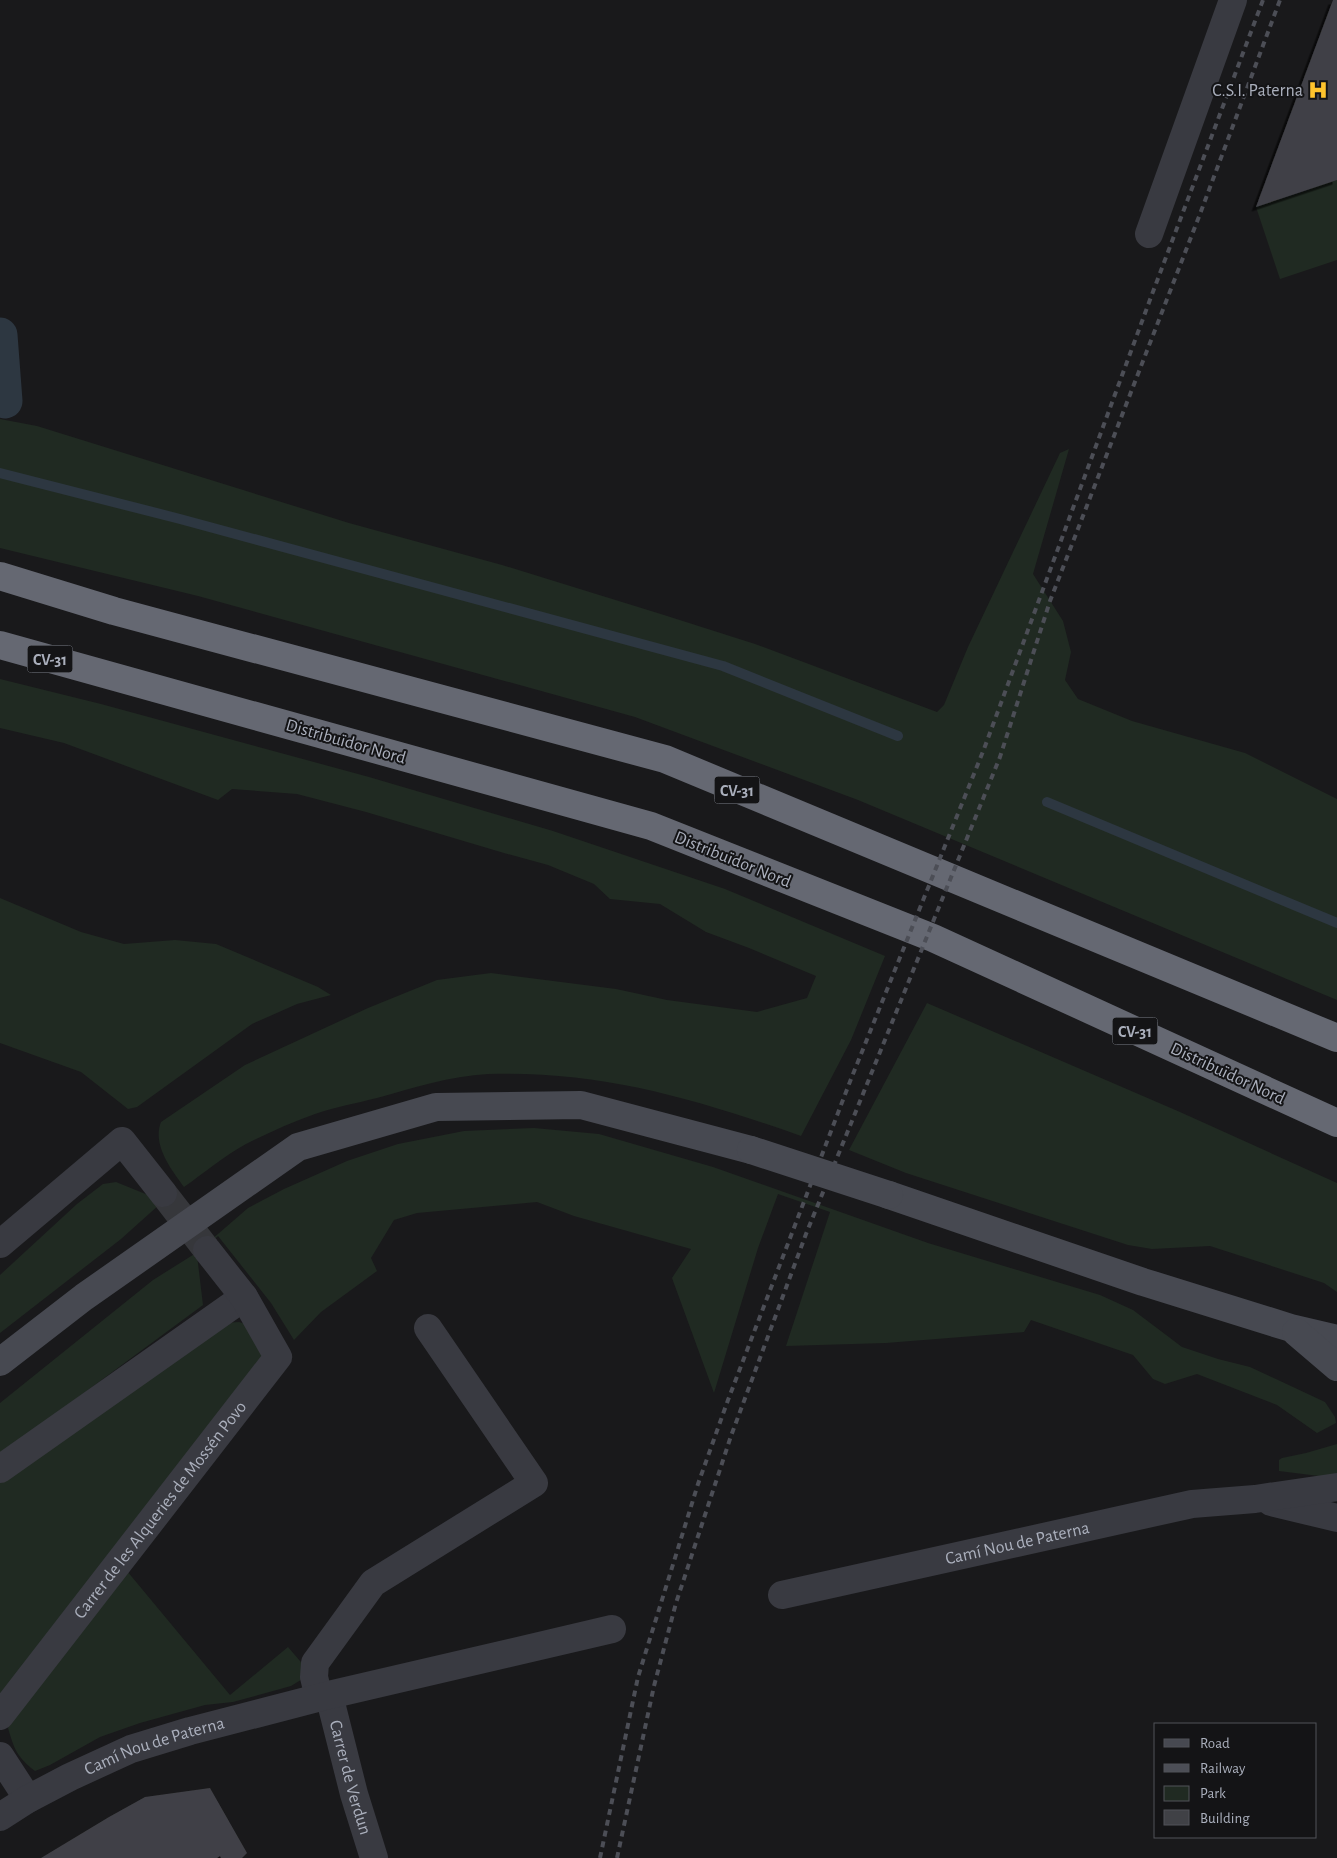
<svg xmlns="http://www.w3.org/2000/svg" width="1337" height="1858" viewBox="0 0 1337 1858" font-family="'Alegreya Sans',sans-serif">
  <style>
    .green { fill: #202a22 }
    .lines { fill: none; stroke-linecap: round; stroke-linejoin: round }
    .stream { stroke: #2d3741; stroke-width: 10 }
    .canal { stroke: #2d3741; stroke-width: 35 }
    .building { fill: #404146; filter: url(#shadow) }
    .street-tunnel { stroke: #36373b; stroke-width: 28; stroke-dasharray: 28 14; stroke-linecap: butt }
    .street { stroke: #393a41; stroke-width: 28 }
    .secondary { stroke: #474951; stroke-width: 28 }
    .highway { stroke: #656872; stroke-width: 28 }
    .rail { stroke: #4c4e56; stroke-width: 4; stroke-dasharray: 6 5; stroke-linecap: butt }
    .secondary-bridge { stroke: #474951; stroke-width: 28 }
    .labels { text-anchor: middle; stroke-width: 4; stroke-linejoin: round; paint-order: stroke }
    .shield { fill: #141416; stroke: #7d808a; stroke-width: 1 }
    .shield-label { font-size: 16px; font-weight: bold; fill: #aaafbc }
    .poi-label { font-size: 18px; fill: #aaafbc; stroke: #141416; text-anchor: end }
    .street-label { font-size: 18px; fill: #aaafbc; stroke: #141416 }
  </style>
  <defs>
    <filter id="shadow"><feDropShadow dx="-4.5" dy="4.5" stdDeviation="0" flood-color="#0009"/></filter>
  </defs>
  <rect width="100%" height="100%" fill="#19191b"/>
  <g class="green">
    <path d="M1337 180V260L1280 279 1256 207Z"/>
    <path d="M0 419 37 426 349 523 502 565 664 615 755 644 937 712 944 705 968 647 1060 453 1069 449 1033 574 1063 621 1071 652 1065 680 1078 699 1132 721 1245 753 1337 799V1000L858 800 635 717 198 596 0 548Z"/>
    <path d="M0 679 101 704 369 777 553 831 725 889 885 956 851 1040 801 1136C696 1099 600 1070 488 1074 450 1076 413 1088 377 1098 357 1103 335 1107 315 1114 292 1122 268 1133 246 1144 224 1156 204 1173 184 1187 171 1169 152 1145 161 1122L245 1065 368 1008 437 980 491 973 616 989 667 1000 757 1012 807 998 816 976 749 948 706 932 660 904 610 899 594 884 548 865 504 853 366 812 297 794 232 789 218 800 64 743 0 728Z"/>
    <path d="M0 898 81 932 124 944 175 940 216 944 318 987 331 995 297 1004 252 1024 137 1107 128 1109 81 1072 0 1043Z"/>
    <path d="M927 1003 1180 1112 1337 1183V1292L1324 1283 1210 1246 1152 1249 1128 1245 906 1173 849 1150Z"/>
    <path d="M534 1128 599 1134 713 1167 928 1243 1100 1295 1133 1310 1182 1347 1218 1359 1250 1367 1325 1402 1335 1417 1336 1423 1317 1433 1277 1405 1197 1374 1165 1384 1153 1379 1133 1355 1031 1320 1024 1332 886 1343 786 1346 830 1212 778 1194 758 1248 714 1393 672 1278 691 1249 574 1216 537 1202 417 1213 394 1220 371 1258 377 1271 321 1312 294 1340 271 1303 218 1236 197 1255 203 1305 0 1455V1403L153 1280 196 1253 248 1208 284 1189 347 1161 398 1144 464 1131Z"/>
    <path d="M116 1182 148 1195 160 1204 121 1239 0 1333V1275L77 1204 103 1184Z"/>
    <path d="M239 1322 248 1325 263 1356 0 1697V1481L224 1323Z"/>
    <path d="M1337 1444V1476L1327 1477 1279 1471V1460L1282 1458 1306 1453Z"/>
    <path d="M127 1571 230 1695 288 1647 306 1668 304 1678 291 1686 233 1702 205 1705 140 1723 100 1737 50 1765 35 1771C17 1757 14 1749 8 1728L18 1709Z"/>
  </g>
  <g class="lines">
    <g class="stream">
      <path d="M0 473 180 519 723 666 898 736"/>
      <path d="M1047 802 1337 923"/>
    </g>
    <path class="canal" d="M0 335 5 401"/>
  </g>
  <g class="building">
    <path d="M1333 0H1337V180L1256 207Z"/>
    <path d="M210 1788 247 1853 242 1858H221L220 1856 217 1858H41L109 1817 145 1797Z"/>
  </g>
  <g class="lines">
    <path class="street-tunnel" d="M163 1193 207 1250"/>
    <g class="street">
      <path d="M1149 234 1233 0"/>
      <path d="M0 1244 122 1141 163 1193"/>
      <path d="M0 1469 244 1297"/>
      <path d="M1271 1502 1337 1518"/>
      <path id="s1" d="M782 1595 1192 1504 1255 1499 1337 1487"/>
      <path id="s2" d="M329 1695 354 1794 374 1858"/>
      <path d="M319 1698 314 1677 315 1663 373 1583 534 1483 428 1328"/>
      <path id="s3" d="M0 1716 278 1357 244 1297 207 1250"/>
      <path d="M0 1756 28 1799"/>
      <path id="s4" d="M0 1817 28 1799 70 1777 131 1749 190 1731 329 1695 612 1629"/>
    </g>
    <g class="secondary">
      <path d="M889 1195 1143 1282 1291 1328 1337 1339"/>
      <path d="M1296 1332 1337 1367"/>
      <path d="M0 1362 84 1297 298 1147 436 1107 581 1105 751 1150"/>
    </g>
    <g class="highway">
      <path d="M0 576 114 611 665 759 1337 1038"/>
      <path d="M0 645 651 826 933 938 1337 1123"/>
    </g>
    <g class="rail">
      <path d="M600 1858 638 1677 698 1484 728 1400 851 1079 984 749 1151 297 1263 0"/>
      <path d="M617 1858 654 1686 676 1603 731 1436 806 1234 1000 757 1050 601 1200 214 1280 0"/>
    </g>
    <path class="secondary-bridge" d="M751 1150 889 1195"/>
  </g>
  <defs>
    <symbol id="hospital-bare" viewBox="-9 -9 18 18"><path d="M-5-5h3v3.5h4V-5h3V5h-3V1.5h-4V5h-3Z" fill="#ffc42d" stroke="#141416" stroke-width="2.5" paint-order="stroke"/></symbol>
  </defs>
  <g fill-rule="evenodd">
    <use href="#hospital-bare" x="1304" y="76" width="28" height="28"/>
  </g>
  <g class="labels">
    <g class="shield">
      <rect x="27.5" y="645.5" width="45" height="27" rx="4"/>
      <rect x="714.5" y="776.5" width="45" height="27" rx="4"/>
      <rect x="1112.5" y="1017.5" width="45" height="27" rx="4"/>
    </g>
    <g class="shield-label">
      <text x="50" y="665">CV-31</text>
      <text x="737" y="796">CV-31</text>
      <text x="1135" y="1037">CV-31</text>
    </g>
    <g class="poi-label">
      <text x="1303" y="96">C.S.I. Paterna</text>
    </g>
    <g class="street-label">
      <text transform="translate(346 741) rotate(16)" y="6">Distribuïdor Nord</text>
      <text transform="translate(733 859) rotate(22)" y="6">Distribuïdor Nord</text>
      <text transform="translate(1228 1073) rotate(25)" y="6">Distribuïdor Nord</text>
      <text dy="6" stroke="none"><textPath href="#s3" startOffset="261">Carrer de les Alqueries de Mossén Povo</textPath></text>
      <text dy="6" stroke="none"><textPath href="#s1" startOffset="241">Camí Nou de Paterna</textPath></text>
      <text dy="6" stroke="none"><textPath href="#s4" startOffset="171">Camí Nou de Paterna</textPath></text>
      <text dy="6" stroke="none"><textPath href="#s2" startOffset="85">Carrer de Verdun</textPath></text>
    </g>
  </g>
  <rect x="1154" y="1723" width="162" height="115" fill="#141416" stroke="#505258"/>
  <rect x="1164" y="1739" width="25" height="8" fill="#474951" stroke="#505258"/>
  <text x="1200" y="1748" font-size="15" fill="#aaafbc">Road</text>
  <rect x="1164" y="1764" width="25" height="8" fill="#4c4e56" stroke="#505258"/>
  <text x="1200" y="1773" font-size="15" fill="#aaafbc">Railway</text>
  <rect x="1164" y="1786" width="25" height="15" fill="#202a22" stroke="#505258"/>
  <text x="1200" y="1798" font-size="15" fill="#aaafbc">Park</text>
  <rect x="1164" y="1810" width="25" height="15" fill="#404146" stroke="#505258"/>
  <text x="1200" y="1823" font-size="15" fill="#aaafbc">Building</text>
</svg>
